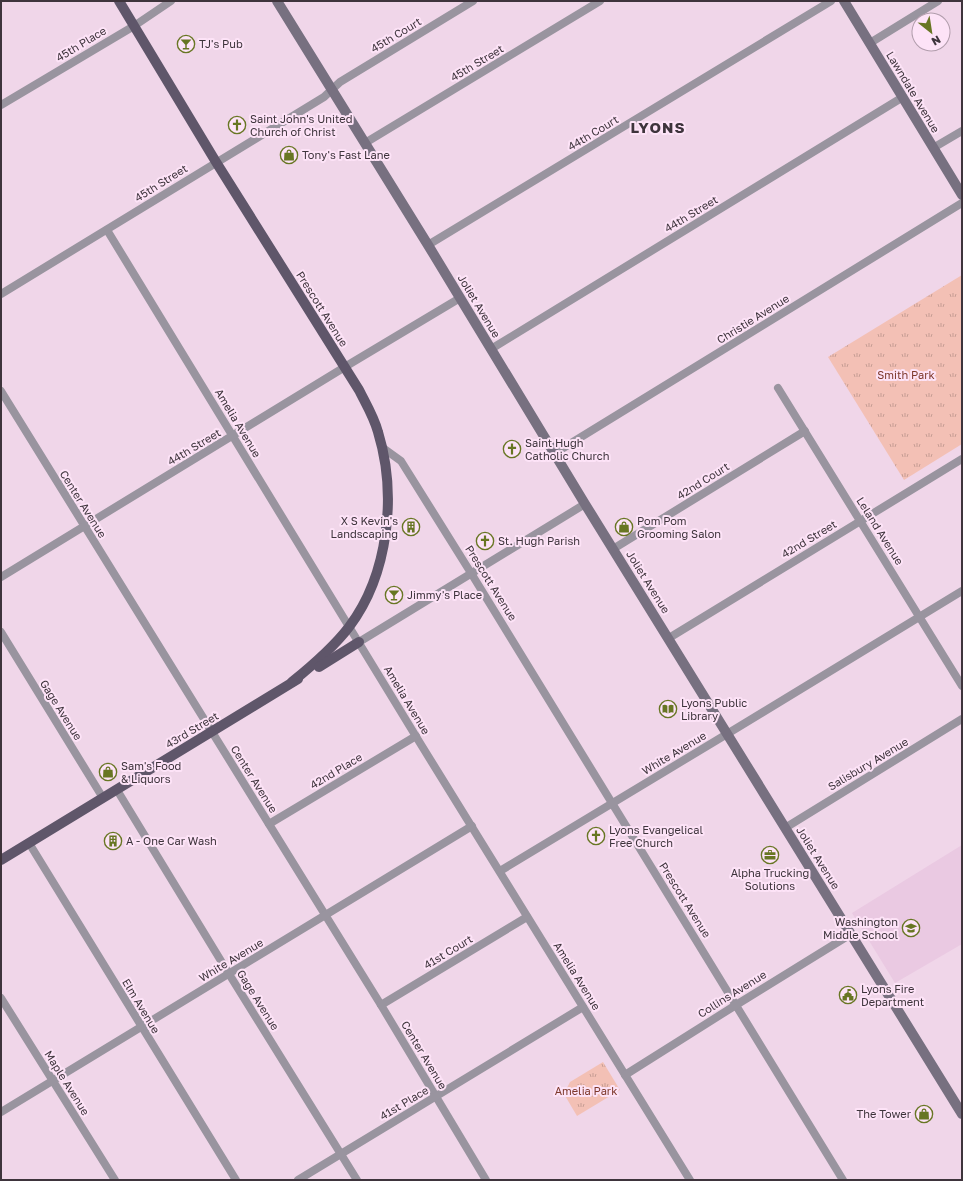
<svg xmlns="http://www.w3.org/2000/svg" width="963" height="1181" viewBox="0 0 963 1181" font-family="'Golos Text',sans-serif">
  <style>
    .built { fill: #eac9e2 }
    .park { fill: url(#park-tufts) }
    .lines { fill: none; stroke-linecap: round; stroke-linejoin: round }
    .street { stroke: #99949f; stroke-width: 8 }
    .secondary { stroke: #777080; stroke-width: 10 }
    .primary { stroke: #5f566a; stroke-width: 10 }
    .labels { text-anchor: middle; stroke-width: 4; stroke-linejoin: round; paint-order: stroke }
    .street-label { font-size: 11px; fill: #3e343c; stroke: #fde3f7 }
    .poi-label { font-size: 11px; fill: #3e343c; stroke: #fde3f7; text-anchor: start }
    .park-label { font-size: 11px; fill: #7e392c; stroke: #fde3f7 }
    .district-label { font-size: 15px; font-weight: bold; letter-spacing: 1px; fill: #3e343c; stroke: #fde3f7 }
  </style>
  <defs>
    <pattern id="park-tufts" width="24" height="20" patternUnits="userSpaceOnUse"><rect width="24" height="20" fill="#f3c0b5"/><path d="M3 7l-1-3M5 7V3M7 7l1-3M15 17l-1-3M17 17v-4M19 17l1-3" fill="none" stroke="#c69d94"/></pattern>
  </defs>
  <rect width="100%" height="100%" fill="#f0d6e9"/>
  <path class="built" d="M962 845V944L895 983 852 913Z"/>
  <g class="park">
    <path d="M962 275V444L904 480 828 357Z"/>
    <path d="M603 1062 620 1090 577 1116 564 1094 570 1082Z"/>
  </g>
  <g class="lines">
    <g class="street">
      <path d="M870 43 938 1"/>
      <path d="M1 105 134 26 171 1"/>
      <path d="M365 143 600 1"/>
      <path d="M933 148 962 131"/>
      <path d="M107 230 420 743 690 1180"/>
      <path d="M428 245 831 1"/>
      <path d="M1 294 324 97 340 82 473 1"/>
      <path d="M491 349 903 97"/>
      <path d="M778 388 962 686"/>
      <path d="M1 391 381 1005 486 1180"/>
      <path d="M383 448 401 461 471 573 843 1180"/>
      <path d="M555 453 962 203"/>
      <path d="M613 549 805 431"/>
      <path d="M1 577 353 362 460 298"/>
      <path d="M1 632 103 798"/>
      <path d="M669 638 962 459"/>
      <path d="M359 642 585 504"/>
      <path d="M117 790 229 974 357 1180"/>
      <path d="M269 824 416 736"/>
      <path d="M785 828 962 719"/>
      <path d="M29 843 236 1180"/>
      <path d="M500 871 727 734 962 591"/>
      <path d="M1 998 115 1180"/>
      <path d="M381 1005 527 917"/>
      <path d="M625 1075 736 1005 851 934"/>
      <path d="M1 1112 472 826"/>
      <path d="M298 1180 583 1007"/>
    </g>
    <g class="secondary">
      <path d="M277 1 428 245 585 504 962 1114"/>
      <path d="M844 1 962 195"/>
    </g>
    <g class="primary">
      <path d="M119 1 216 162 359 390C366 404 374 417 378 432 397 494 389 574 349 627 333 648 313 665 292 682"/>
      <path d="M319 667 359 642"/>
      <path d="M1 860 298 679"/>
    </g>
  </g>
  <defs>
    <symbol id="bar-ring" viewBox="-11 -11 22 22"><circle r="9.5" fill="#fde3f7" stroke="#687623" stroke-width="1.5"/><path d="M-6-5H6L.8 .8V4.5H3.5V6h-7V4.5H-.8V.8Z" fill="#687623"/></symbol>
    <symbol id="church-ring" viewBox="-11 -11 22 22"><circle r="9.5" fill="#fde3f7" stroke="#687623" stroke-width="1.5"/><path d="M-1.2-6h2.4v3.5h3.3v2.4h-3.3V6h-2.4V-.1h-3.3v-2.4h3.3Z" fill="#687623"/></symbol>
    <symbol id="shop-ring" viewBox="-11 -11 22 22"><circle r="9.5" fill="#fde3f7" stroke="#687623" stroke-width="1.5"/><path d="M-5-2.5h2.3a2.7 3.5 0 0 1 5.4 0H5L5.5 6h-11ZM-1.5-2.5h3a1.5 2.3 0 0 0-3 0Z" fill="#687623"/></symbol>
    <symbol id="building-ring" viewBox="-11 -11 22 22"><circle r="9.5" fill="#fde3f7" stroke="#687623" stroke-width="1.5"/><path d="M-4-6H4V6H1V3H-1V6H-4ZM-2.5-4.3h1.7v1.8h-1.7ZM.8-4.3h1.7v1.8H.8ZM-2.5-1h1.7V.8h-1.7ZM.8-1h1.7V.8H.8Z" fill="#687623"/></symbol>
    <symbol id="library-ring" viewBox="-11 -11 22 22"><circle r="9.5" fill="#fde3f7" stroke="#687623" stroke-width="1.5"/><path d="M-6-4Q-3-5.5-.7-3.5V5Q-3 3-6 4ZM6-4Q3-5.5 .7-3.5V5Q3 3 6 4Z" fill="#687623"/></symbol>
    <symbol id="office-ring" viewBox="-11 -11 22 22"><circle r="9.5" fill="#fde3f7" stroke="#687623" stroke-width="1.5"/><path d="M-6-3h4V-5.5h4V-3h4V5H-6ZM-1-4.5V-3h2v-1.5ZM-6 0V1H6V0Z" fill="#687623"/></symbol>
    <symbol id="school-ring" viewBox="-11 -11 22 22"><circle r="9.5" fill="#fde3f7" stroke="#687623" stroke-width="1.5"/><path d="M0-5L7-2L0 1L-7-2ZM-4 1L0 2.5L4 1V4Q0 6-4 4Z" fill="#687623"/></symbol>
    <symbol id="civic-ring" viewBox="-11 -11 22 22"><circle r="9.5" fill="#fde3f7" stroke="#687623" stroke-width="1.5"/><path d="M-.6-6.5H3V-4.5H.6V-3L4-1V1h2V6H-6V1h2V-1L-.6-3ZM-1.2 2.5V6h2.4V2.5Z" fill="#687623"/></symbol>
  </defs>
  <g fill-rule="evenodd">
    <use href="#bar-ring" x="176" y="34" width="20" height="20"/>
    <use href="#church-ring" x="227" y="115" width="20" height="20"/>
    <use href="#shop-ring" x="279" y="145" width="20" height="20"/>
    <use href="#church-ring" x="502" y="439" width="20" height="20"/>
    <use href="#building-ring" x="401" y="517" width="20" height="20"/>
    <use href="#shop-ring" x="614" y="517" width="20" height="20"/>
    <use href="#church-ring" x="475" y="531" width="20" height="20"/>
    <use href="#bar-ring" x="384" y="585" width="20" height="20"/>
    <use href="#library-ring" x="658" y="699" width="20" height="20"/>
    <use href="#shop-ring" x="98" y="762" width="20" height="20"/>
    <use href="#church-ring" x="586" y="826" width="20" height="20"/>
    <use href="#building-ring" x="103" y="831" width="20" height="20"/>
    <use href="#office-ring" x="760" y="845" width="20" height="20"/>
    <use href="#school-ring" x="901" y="918" width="20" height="20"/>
    <use href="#civic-ring" x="838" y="985" width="20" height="20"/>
    <use href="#shop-ring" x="914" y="1104" width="20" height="20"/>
  </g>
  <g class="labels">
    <g class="street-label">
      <text transform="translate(396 35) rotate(-31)" y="4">45th Court</text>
      <text transform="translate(81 44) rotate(-31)" y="4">45th Place</text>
      <text transform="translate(477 63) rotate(-31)" y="4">45th Street</text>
      <text transform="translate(913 92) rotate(59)" y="4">Lawndale Avenue</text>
      <text transform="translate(593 133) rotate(-31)" y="4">44th Court</text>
      <text transform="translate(161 183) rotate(-32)" y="4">45th Street</text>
      <text transform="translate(691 214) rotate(-31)" y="4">44th Street</text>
      <text transform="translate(479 306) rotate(59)" y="4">Joliet Avenue</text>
      <text transform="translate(322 309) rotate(58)" y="4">Prescott Avenue</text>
      <text transform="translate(753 319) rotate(-32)" y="4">Christie Avenue</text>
      <text transform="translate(238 423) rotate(59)" y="4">Amelia Avenue</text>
      <text transform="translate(194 447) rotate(-31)" y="4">44th Street</text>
      <text transform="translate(703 481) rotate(-32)" y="4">42nd Court</text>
      <text transform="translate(83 504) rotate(58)" y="4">Center Avenue</text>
      <text transform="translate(880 531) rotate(58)" y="4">Leland Avenue</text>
      <text transform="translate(809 539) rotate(-31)" y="4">42nd Street</text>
      <text transform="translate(648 582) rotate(58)" y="4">Joliet Avenue</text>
      <text transform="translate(491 583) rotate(58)" y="4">Prescott Avenue</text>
      <text transform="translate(407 700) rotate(59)" y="4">Amelia Avenue</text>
      <text transform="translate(61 710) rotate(58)" y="4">Gage Avenue</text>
      <text transform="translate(192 730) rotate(-31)" y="4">43rd Street</text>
      <text transform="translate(674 753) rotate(-31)" y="4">White Avenue</text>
      <text transform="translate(868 764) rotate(-31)" y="4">Salisbury Avenue</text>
      <text transform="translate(336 771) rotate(-31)" y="4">42nd Place</text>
      <text transform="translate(254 779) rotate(58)" y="4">Center Avenue</text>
      <text transform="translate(818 858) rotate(58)" y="4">Joliet Avenue</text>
      <text transform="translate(685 900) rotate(58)" y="4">Prescott Avenue</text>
      <text transform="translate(448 952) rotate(-31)" y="4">41st Court</text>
      <text transform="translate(231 960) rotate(-31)" y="4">White Avenue</text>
      <text transform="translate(577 976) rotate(58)" y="4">Amelia Avenue</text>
      <text transform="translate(732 994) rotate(-32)" y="4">Collins Avenue</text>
      <text transform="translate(258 1000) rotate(58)" y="4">Gage Avenue</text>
      <text transform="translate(141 1006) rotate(59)" y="4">Elm Avenue</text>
      <text transform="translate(424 1055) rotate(59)" y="4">Center Avenue</text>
      <text transform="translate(67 1083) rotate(58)" y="4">Maple Avenue</text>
      <text transform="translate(404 1103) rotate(-31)" y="4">41st Place</text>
    </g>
    <g class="poi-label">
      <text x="199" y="48">TJ's Pub</text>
      <text x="250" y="123">Saint John's United<tspan x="250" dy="13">Church of Christ</tspan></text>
      <text x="302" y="159">Tony's Fast Lane</text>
      <text x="525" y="447">Saint Hugh<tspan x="525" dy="13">Catholic Church</tspan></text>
      <text x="398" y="525" text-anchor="end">X S Kevin's<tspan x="398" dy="13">Landscaping</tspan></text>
      <text x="637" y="525">Pom Pom<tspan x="637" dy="13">Grooming Salon</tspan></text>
      <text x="498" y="545">St. Hugh Parish</text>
      <text x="407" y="599">Jimmy's Place</text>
      <text x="681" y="707">Lyons Public<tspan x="681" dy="13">Library</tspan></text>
      <text x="121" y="770">Sam's Food<tspan x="121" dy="13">&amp; Liquors</tspan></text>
      <text x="609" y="834">Lyons Evangelical<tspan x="609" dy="13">Free Church</tspan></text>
      <text x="126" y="845">A - One Car Wash</text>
      <text x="770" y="877" text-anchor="middle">Alpha Trucking<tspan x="770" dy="13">Solutions</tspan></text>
      <text x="898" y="926" text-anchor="end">Washington<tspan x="898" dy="13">Middle School</tspan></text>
      <text x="861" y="993">Lyons Fire<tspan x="861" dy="13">Department</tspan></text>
      <text x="911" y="1118" text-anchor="end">The Tower</text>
    </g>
    <g class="park-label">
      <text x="906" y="379">Smith Park</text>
      <text x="586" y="1095">Amelia Park</text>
    </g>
    <g class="district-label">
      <text x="658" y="133">LYONS</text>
    </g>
  </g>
  <rect width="963" height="1181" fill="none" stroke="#3e343c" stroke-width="4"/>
  <g transform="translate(931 32) rotate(150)"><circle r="19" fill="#fde3f7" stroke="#b19dac"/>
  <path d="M0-3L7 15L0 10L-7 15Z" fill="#687623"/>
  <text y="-6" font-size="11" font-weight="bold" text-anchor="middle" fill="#3e343c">N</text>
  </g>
</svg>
